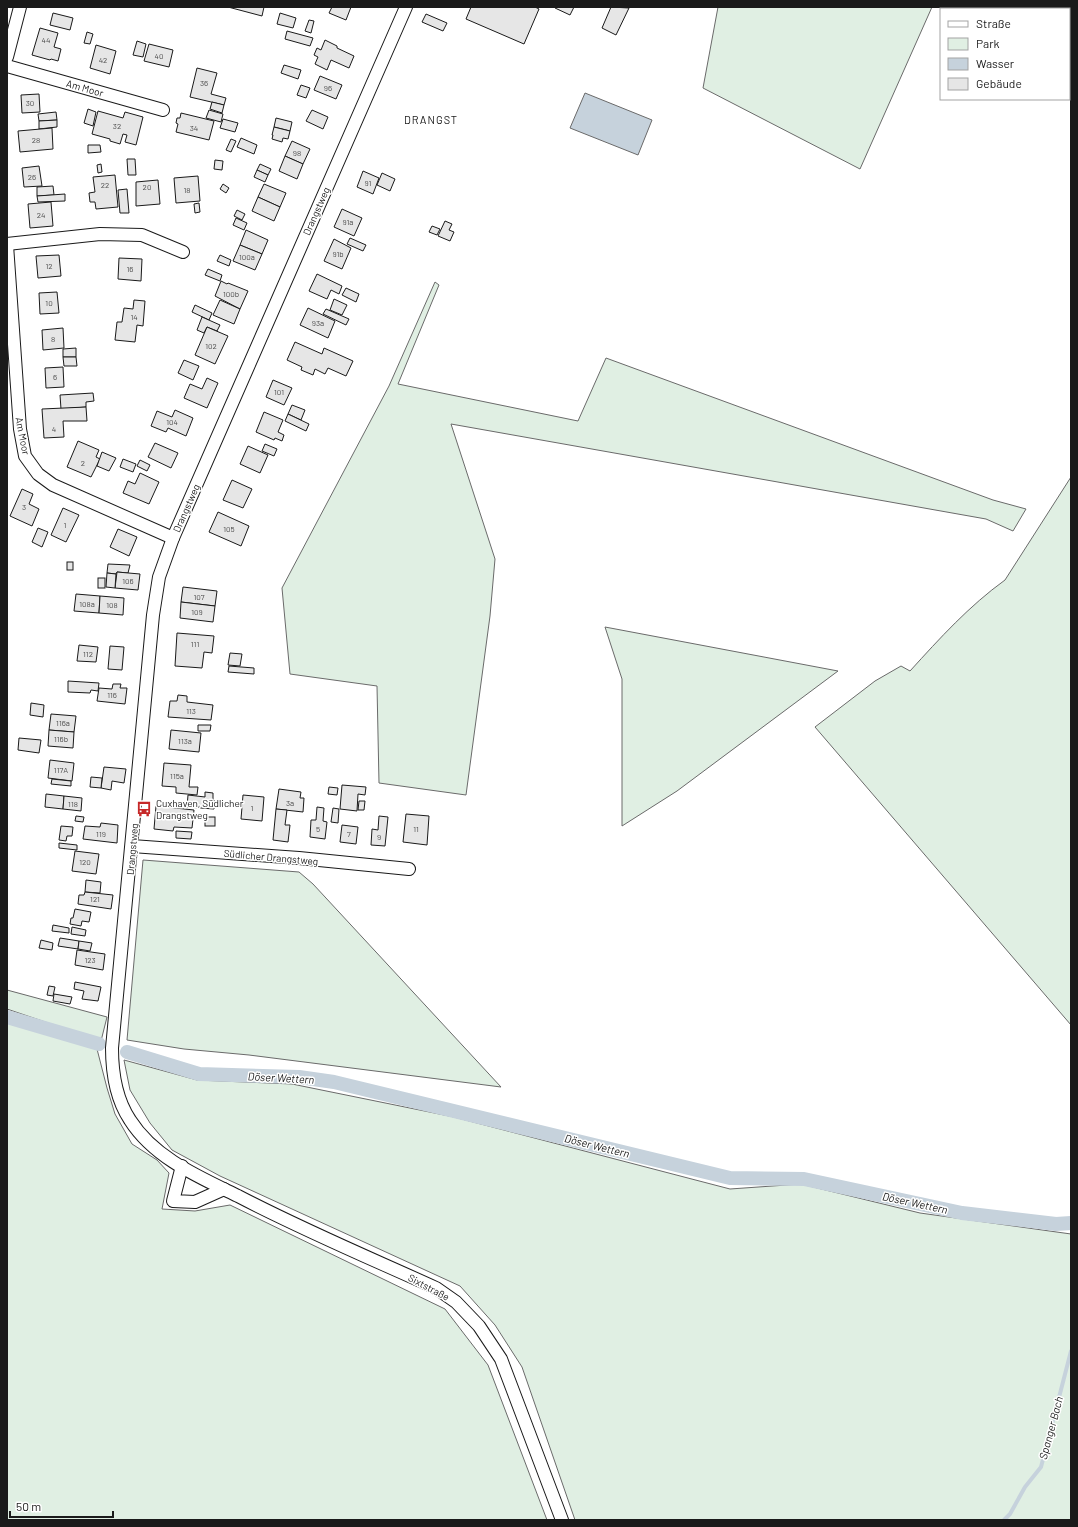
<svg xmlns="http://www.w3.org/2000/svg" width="1078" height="1527" viewBox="0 0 1078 1527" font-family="Barlow,sans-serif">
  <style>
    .green { fill: #e0efe3; stroke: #6a6a6a }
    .water { fill: #c6d2dc; stroke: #6a6a6a }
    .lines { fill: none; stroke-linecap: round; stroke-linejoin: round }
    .stream { stroke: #c6d2dc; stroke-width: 4 }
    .canal { stroke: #c6d2dc; stroke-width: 14 }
    .building { fill: #e6e6e6; stroke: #1a1a1a }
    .street-casing { stroke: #1a1a1a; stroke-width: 14 }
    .street { stroke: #fff; stroke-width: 12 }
    .labels { text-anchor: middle; stroke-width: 3; stroke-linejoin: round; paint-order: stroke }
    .number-label { font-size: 8px; fill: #4d4d4d }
    .street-label { font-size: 10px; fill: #1a1a1a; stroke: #fff }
    .poi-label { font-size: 10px; fill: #1a1a1a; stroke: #fff; text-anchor: start }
    .neighbourhood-label { font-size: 11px; letter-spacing: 1px; fill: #1a1a1a; stroke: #fff }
    .water-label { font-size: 11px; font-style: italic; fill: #1a1a1a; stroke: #fff }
  </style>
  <rect width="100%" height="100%" fill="#fff"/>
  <g class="green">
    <path d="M718 7H932L860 169 703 88Z"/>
    <path d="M435 282 439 285 398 384 578 421 606 358 993 500 1026 509 1013 531 986 519 451 424 495 559 490 616 466 795 379 783 377 686 290 674 282 588 389 386Z"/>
    <path d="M1071 477V1025L815 727 875 681 901 666 910 671C940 638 969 606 1005 580Z"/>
    <path d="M605 627 838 671 677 791 622 826V679Z"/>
    <path d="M143 860 299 872 313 884 501 1087 249 1055 184 1049 127 1040Z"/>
    <path d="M7 990 107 1017 101 1041 7 1009Z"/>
    <path d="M7 1023 97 1049 107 1088 115 1114 132 1144 157 1160 169 1173 162 1209 195 1211 230 1205 445 1309 488 1365 547 1520H7Z"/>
    <path d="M124 1060 197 1080 292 1084 454 1117 730 1189 801 1184 920 1213 1071 1234V1520H575L522 1367 495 1325 460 1286 220 1176 172 1150 150 1123 130 1090Z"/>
  </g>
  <path class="water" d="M585 93 652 120 638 155 570 128Z"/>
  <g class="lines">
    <path class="stream" d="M1004 1520 1010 1514 1025 1487 1041 1467 1071 1351"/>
    <g class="canal">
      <path d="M7 1017 99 1044"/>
      <path d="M127 1052 199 1074 299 1077 334 1082 730 1178 804 1179 962 1213 1056 1224 1071 1223"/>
    </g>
  </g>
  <g class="building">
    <path d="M228 7H264L262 16Z"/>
    <path d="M332 7H351L346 20 329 13Z"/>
    <path d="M471 7H535L539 9 524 44 466 19Z"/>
    <path d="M555 7H574L570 15 555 8Z"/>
    <path d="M611 7 629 8 616 35 602 28Z"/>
    <path d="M53 13 73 18 70 30 50 25Z"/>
    <path d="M280 13 296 18 293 28 277 24Z"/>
    <path d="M426 14 447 23 443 31 422 22Z"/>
    <path d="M309 20 314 21 311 33 305 31Z"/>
    <path d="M40 28 58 33 54 47 61 49 58 61 51 59 50 60 32 55Z"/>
    <path d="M287 31 313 38 310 46 285 39Z"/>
    <path d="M87 32 93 34 90 44 84 43Z"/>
    <path d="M325 40 337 46V48L354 56 349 68 331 60 327 70 315 64 318 57 314 55 317 48 321 50Z"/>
    <path d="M137 41 146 44 143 57 133 55Z"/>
    <path d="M149 44 173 50 169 67 144 61Z"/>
    <path d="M96 45 116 51 110 74 90 68Z"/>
    <path d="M284 65 301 70 298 79 281 73Z"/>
    <path d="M197 68 217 73 211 94 226 98 224 105 190 97Z"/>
    <path d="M320 76 342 85 336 99 314 90Z"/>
    <path d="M301 85 310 88 306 98 297 95Z"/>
    <path d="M39 94 40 112 22 113 21 95Z"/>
    <path d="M212 102 224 105 222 113 210 109Z"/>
    <path d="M88 109 96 112 93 126 84 123Z"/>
    <path d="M209 110 223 114 221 122 206 118Z"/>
    <path d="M312 110 328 117 323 129 306 121Z"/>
    <path d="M98 111 123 118 125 112 143 117 136 145 125 142 127 135 123 134 120 144 110 141V139L92 134Z"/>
    <path d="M56 112 57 120 39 121 38 114Z"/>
    <path d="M181 113 214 121 209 140 176 132 178 124 176 123 177 118H180Z"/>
    <path d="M276 118 292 122 290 131 274 127Z"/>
    <path d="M223 119 238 123 235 132 220 128Z"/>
    <path d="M57 120V127L39 129V121Z"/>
    <path d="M274 127 290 131 288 139 283 138 282 142 272 139 273 135H272Z"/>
    <path d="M52 128 53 149 20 152 18 131Z"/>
    <path d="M241 138 257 145 254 154 237 147Z"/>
    <path d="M231 139 236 141 231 152 226 150Z"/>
    <path d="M292 141 310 149 303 164 285 156Z"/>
    <path d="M88 145H100L101 152 88 153Z"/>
    <path d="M285 156 303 164 297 179 279 171Z"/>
    <path d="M127 159H135L136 175H128Z"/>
    <path d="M215 160 223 161 222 170 214 169Z"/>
    <path d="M101 164 102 172 98 173 97 165Z"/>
    <path d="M260 164 271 169 268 175 257 170Z"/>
    <path d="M39 166 42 186 24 187 22 168Z"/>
    <path d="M257 170 268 175 265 182 254 177Z"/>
    <path d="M363 171 379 178 373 194 357 187Z"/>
    <path d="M382 173 395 179 390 191 377 185Z"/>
    <path d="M115 175 118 207 96 209 95 202H90L89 193 95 192 93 177Z"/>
    <path d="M198 176 200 201 176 203 174 178Z"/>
    <path d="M158 180 160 204 136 206V182Z"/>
    <path d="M223 184 229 188 226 193 220 189Z"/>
    <path d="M264 184 286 193 280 207 258 197Z"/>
    <path d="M53 186 54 195 37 196V187Z"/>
    <path d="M127 189 129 213H120L118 190Z"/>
    <path d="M65 194V201L38 202 37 196Z"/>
    <path d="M258 197 280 207 274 221 252 211Z"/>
    <path d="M51 202 53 226 30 228 28 204Z"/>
    <path d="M199 203 200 212 195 213 194 204Z"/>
    <path d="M342 209 362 218 354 236 334 227Z"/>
    <path d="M237 210 245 214 242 220 234 216Z"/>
    <path d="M236 218 247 223 244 230 233 225Z"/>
    <path d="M445 221 452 224 449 230 454 232 450 241 438 236Z"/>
    <path d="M432 226 440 229 437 235 429 232Z"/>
    <path d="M246 230 268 240 262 254 240 245Z"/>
    <path d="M350 238 366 245 363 251 347 244Z"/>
    <path d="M334 239 351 248 342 269 324 261Z"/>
    <path d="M240 245 262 254 255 270 233 261Z"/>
    <path d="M59 255 61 276 38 278 36 256Z"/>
    <path d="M220 255 231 260 229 266 217 261Z"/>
    <path d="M119 258 142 259 141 281 118 279Z"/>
    <path d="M208 269 222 275 220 281 205 275Z"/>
    <path d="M317 274 342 286 339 294 331 290 327 299 309 291Z"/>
    <path d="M221 281 227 284 228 283 248 291 240 309 215 296Z"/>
    <path d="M346 288 359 294 356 302 342 295Z"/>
    <path d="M57 292 59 313 40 314 39 293Z"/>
    <path d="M334 299 347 305 342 315 330 310Z"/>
    <path d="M134 300 145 301 143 326 137 325 135 342 115 340 117 322H122L124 308 133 309Z"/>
    <path d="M220 300 240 309 234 324 213 315Z"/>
    <path d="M195 305 212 313 209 320 192 312Z"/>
    <path d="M308 308 335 321 328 338 300 325Z"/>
    <path d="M326 309 349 319 346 325 323 314Z"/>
    <path d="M202 317 220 325 217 331 207 327 204 333 197 330Z"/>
    <path d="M207 327 228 336 215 364 195 355Z"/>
    <path d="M63 328 64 348 43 350 42 330Z"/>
    <path d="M295 342 322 354 324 348 353 361 346 376 328 368 325 374 315 369 313 375 301 370 302 367 287 360Z"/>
    <path d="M76 348V357H63V349Z"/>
    <path d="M63 357H76L77 366H64Z"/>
    <path d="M184 360 199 366 193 380 178 373Z"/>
    <path d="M63 367 64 387 46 388 45 368Z"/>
    <path d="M207 378 218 383 207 408 184 398 190 384 202 389Z"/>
    <path d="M273 380 292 388 284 405 266 397Z"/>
    <path d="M93 393 94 401 86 402V407L61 409 60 395Z"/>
    <path d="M292 405 305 410 301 420 288 414Z"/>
    <path d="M86 407 87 421H63L64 437 44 438 42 409Z"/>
    <path d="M175 410 193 418 186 436 168 428 166 432 151 426 157 411 172 417Z"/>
    <path d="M264 412 283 420 278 432 284 435 282 441 275 438 274 440 256 432Z"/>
    <path d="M288 414 309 424 306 431 285 421Z"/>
    <path d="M78 441 99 450 96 457 100 459 91 477 67 467Z"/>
    <path d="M155 443 178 453 171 468 148 457Z"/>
    <path d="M265 444 277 449 274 456 262 451Z"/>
    <path d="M248 446 268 455 260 473 240 464Z"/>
    <path d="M102 452 116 458 109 471 97 466Z"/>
    <path d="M123 459 136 464 133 472 120 467Z"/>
    <path d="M140 460 150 465 147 471 137 466Z"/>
    <path d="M140 473 159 482 149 504 123 493 128 481 135 484Z"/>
    <path d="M232 480 252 489 243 508 223 500Z"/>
    <path d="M22 489 33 494 29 504 39 509 32 526 10 516Z"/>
    <path d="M63 508 79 515 66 542 51 535Z"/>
    <path d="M218 512 249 526 241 546 209 532Z"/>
    <path d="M38 528 48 532 42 547 32 542Z"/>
    <path d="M118 529 137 537 129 556 110 547Z"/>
    <rect x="67" y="562" width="6" height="8"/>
    <path d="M108 564 130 565 128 573 117 572 116 574 107 573Z"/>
    <path d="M117 572 140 574 138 590 115 588Z"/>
    <path d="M107 573 116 574 115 588 106 587Z"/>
    <rect x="98" y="578" width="7" height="10"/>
    <path d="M183 587 217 591 215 606 181 602Z"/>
    <path d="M76 594 100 596 99 613 74 611Z"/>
    <path d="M100 596 124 598 123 615 99 613Z"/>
    <path d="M181 602 215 606 213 622 180 618Z"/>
    <path d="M177 633 214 636 212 653 204 652 202 668 175 666Z"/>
    <path d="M79 645 98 647 96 662 77 661Z"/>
    <path d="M110 646 124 647 122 670 108 669Z"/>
    <path d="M230 653 242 654 240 666 228 665Z"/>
    <path d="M229 666 254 668V674L228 672Z"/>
    <path d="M68 681 99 683 98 691 91 690 90 693 68 692Z"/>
    <path d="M113 684H121L120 688H127L125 704 97 701 99 688 112 689Z"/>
    <path d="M178 695 187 696V702L213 705 211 720 168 717 170 701H177Z"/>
    <path d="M31 703 44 705 43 717 30 715Z"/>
    <path d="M51 714 76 716 74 732 49 730Z"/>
    <path d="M198 725H211L210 731H198Z"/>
    <path d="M49 730 74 732 73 748 48 746Z"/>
    <path d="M171 730 201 733 199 752 169 749Z"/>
    <path d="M19 738 41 740 39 753 18 750Z"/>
    <path d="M50 760 74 763 72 781 48 778Z"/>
    <path d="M164 763 191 765 189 787H198L197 795 176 793V787L162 786Z"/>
    <path d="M104 767 126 769 124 783 112 781 111 790 101 788Z"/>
    <path d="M91 777 102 778 101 788 90 787Z"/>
    <path d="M52 779 71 781V786L51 784Z"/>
    <path d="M342 785 366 787 365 795 358 794 357 811 340 809Z"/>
    <path d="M329 787 338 788 337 795 328 794Z"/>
    <path d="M279 789 301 792 300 798H304L303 812 276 809Z"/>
    <path d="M205 792 213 793V801H215L214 809 187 807 188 795 205 797Z"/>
    <path d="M46 794 64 796 63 809 45 807Z"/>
    <path d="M243 795 264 797 262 821 241 819Z"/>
    <path d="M64 796 82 798 81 811 63 809Z"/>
    <path d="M359 801H365L364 810H358Z"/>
    <path d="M156 806 194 810 192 828 174 827 173 831 154 829Z"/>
    <path d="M317 807 324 808 323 821 327 822 325 839 310 837 311 820H316Z"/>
    <path d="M333 808 339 809 338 823 331 822Z"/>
    <path d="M276 809 287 810 285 825H290L288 842 273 840Z"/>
    <path d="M406 814 429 816 427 845 403 842Z"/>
    <path d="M76 816 84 817 83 822 75 821Z"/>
    <path d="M379 816 388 817 385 846 371 845 372 829 378 830Z"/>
    <rect x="205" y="817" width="10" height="9"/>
    <path d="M101 823 118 825 117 843 83 839 85 826 100 827Z"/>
    <path d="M342 825 358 827 356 844 340 842Z"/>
    <path d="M61 826 73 827 72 836H67L66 841 59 840Z"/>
    <path d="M176 831 192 832 191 839 176 838Z"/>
    <path d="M59 843 77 845V850L59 848Z"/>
    <path d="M75 851 99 854 96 874 72 871Z"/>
    <path d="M86 880 101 882 100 893 85 892Z"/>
    <path d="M85 892 113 895 111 909 78 904 79 895H84Z"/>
    <path d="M75 909 91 912 89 922 82 921 81 926 70 924 71 918H73Z"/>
    <path d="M53 925 69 928V933L52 931Z"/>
    <path d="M72 927 86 930 85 936 71 934Z"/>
    <path d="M60 938 79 941 78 949 58 946Z"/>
    <path d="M41 940 53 943 52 950 39 948Z"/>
    <path d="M79 941 92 943 90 951 78 949Z"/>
    <path d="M77 950 105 954 103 970 75 965Z"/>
    <path d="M75 982 101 987 98 1001 82 999 84 991 74 989Z"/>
    <path d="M49 986 55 987 53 996 47 995Z"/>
    <path d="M54 994 72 997 70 1004 53 1001Z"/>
  </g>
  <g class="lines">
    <defs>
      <g id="street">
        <path d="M406 7 173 538 159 577 153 615 112 1048C112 1073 116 1099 130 1120 154 1158 199 1177 238 1196 303 1230 370 1258 436 1288L456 1302 479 1326 501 1359 562 1520"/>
        <path d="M7 57 20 7"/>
        <path d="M7 66 163 110"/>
        <path d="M7 244 100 234 142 235 183 252"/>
        <path d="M7 245 20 429 25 456 38 474 53 485 173 538"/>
        <path d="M132 846 299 858 409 869"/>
        <path d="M182 1166 173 1201 195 1202 224 1189"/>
      </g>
    </defs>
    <use href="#street" class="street-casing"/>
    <use href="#street" class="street"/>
  </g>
  <defs>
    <symbol id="bus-bare" viewBox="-9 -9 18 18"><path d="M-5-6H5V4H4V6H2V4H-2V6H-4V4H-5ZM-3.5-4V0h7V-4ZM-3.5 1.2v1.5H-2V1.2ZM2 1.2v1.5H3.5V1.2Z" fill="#c62828" stroke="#fff" stroke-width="2.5" paint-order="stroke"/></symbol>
  </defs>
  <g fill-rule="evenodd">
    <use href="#bus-bare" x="133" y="798" width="22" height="22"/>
  </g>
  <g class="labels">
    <g class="number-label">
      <text x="46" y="43">44</text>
      <text x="159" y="59">40</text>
      <text x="103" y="63">42</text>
      <text x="204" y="86">36</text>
      <text x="328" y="91">96</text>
      <text x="30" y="106">30</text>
      <text x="117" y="129">32</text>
      <text x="194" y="131">34</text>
      <text x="36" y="143">28</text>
      <text x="297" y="156">98</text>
      <text x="32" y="180">26</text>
      <text x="368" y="186">91</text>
      <text x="105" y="188">22</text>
      <text x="147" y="190">20</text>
      <text x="187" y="193">18</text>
      <text x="41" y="218">24</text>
      <text x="348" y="225">91a</text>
      <text x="338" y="257">91b</text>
      <text x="247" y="260">100a</text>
      <text x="49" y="269">12</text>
      <text x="130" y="272">16</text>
      <text x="231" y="297">100b</text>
      <text x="49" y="306">10</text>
      <text x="134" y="320">14</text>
      <text x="318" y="326">93a</text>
      <text x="53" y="342">8</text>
      <text x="211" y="349">102</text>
      <text x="55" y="380">6</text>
      <text x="279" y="395">101</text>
      <text x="172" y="425">104</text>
      <text x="54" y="432">4</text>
      <text x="83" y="466">2</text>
      <text x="24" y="510">3</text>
      <text x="65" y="528">1</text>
      <text x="229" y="532">105</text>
      <text x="128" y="584">106</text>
      <text x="199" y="600">107</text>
      <text x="87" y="607">108a</text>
      <text x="112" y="608">108</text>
      <text x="197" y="615">109</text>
      <text x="195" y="647">111</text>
      <text x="88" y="657">112</text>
      <text x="112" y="698">116</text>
      <text x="191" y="714">113</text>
      <text x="63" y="726">116a</text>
      <text x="61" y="742">116b</text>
      <text x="185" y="744">113a</text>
      <text x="61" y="773">117A</text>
      <text x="177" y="779">115a</text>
      <text x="290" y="806">3a</text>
      <text x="73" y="807">118</text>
      <text x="252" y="811">1</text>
      <text x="318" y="832">5</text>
      <text x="416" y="832">11</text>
      <text x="101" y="837">119</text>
      <text x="349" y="837">7</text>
      <text x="379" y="840">9</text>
      <text x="85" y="865">120</text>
      <text x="95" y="902">121</text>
      <text x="90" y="963">123</text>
    </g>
    <g class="street-label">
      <text transform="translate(85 88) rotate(16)" y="4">Am Moor</text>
      <text transform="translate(316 211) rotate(-66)" y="4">Drangstweg</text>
      <text transform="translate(23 436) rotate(79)" y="4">Am Moor</text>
      <text transform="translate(186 508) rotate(-66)" y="4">Drangstweg</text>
      <text transform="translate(132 849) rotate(-85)" y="4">Drangstweg</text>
      <text transform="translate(271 857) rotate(5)" y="4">Südlicher Drangstweg</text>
      <text transform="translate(429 1287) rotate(28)" y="4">Sixtstraße</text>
    </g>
    <g class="poi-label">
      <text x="156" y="807">Cuxhaven, Südlicher<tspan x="156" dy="12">Drangstweg</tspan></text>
    </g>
    <g class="neighbourhood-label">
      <text x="431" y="124">DRANGST</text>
    </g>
    <g class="water-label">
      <text transform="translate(281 1078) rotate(3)" y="4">Döser Wettern</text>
      <text transform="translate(597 1146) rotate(14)" y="4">Döser Wettern</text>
      <text transform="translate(915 1203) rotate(12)" y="4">Döser Wettern</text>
      <text transform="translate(1051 1428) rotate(-75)" y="4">Spanger Bach</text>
    </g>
  </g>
  <rect width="1078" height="1527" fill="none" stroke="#1a1a1a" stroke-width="16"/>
  <rect x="940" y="8" width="130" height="92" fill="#ffffff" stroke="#a3a3a3"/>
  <rect x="948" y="21" width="20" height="6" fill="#ffffff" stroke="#a3a3a3"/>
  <text x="976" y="28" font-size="12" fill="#1a1a1a">Straße</text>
  <rect x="948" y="38" width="20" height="12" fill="#e0efe3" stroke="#a3a3a3"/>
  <text x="976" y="48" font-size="12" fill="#1a1a1a">Park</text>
  <rect x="948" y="58" width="20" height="12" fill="#c6d2dc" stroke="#a3a3a3"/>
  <text x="976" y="68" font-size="12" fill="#1a1a1a">Wasser</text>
  <rect x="948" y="78" width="20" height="12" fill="#e6e6e6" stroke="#a3a3a3"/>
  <text x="976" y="88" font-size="12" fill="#1a1a1a">Gebäude</text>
  <path d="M10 1511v6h103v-6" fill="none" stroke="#1a1a1a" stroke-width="2"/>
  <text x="16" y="1511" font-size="12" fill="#1a1a1a" stroke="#ffffff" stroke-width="3" paint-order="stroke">50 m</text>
</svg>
